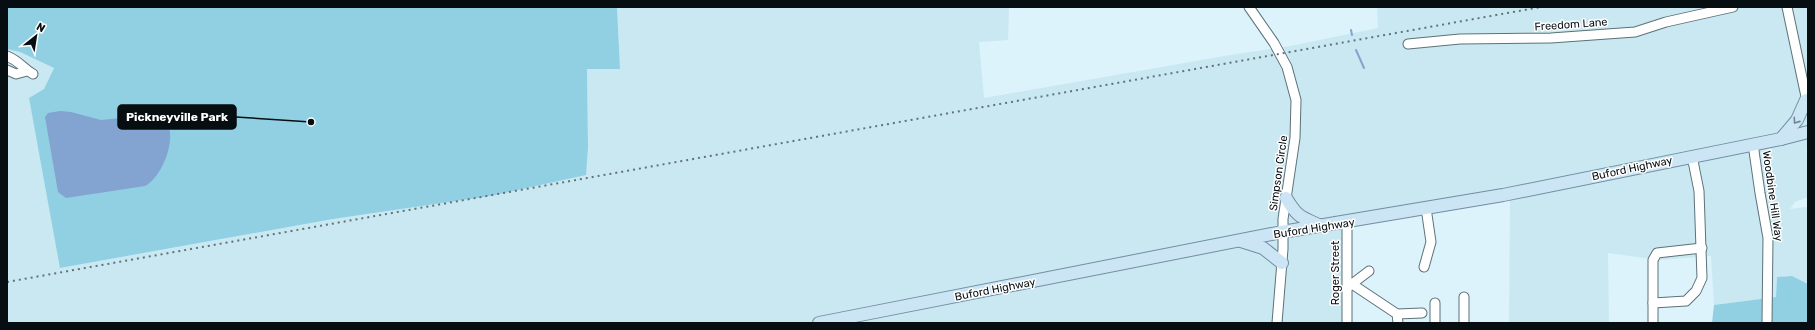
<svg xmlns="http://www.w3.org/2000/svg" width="1815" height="330" viewBox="0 0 1815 330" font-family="Rubik,sans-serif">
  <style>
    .built { fill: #c9e8f2 }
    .green { fill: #91cfe3 }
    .water { fill: #83a3d0 }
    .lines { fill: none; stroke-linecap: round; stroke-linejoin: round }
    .stream { stroke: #83a3d0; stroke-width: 2 }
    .minor-casing { stroke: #5d7178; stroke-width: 11 }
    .major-casing { stroke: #718ea1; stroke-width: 14 }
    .minor { stroke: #fff; stroke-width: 9 }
    .major { stroke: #cce5f5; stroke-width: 12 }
    .rail { stroke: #647278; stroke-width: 2; stroke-dasharray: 2 4; stroke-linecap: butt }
    .oneway { stroke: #73848e }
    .labels { text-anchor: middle; stroke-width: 3; stroke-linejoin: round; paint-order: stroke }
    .street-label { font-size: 11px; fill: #070e11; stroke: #fff }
    .leader { fill: none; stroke: #070e11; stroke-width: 1.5 }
    .callout-dot { fill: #070e11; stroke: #fff; stroke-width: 1.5 }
    .callout { fill: #070e11; stroke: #070e11; stroke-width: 1.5 }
    .callout-label { font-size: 12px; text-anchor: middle; font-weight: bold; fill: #fff }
  </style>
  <rect width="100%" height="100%" fill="#dcf3fb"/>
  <path class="built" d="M617 7H1009L1008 40 979 42 984 98 1230 55 1290 46 1378 28 1377 7H1808V149L1806 150 1808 160V197L1795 202 1790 209 1807 207 1808 212V284L1792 276 1777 277 1776 297 1714 305 1711 256 1659 260 1608 253 1609 323H1509L1510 196 1349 219 1348 323H856V319L833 323H7V49L20 52 54 68 44 89 29 98 61 268 333 219 490 196 588 147 587 69H620Z"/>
  <g class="green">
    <path d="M7 7H617L620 69H587L588 147 586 175 490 196 333 219 60 268 29 98 44 89 54 68 20 52 7 49Z"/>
    <path d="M1792 276 1808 284V323H1712L1714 305 1776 297 1777 277Z"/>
  </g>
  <path class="water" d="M153 110C159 114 165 118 168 125 176 142 161 178 145 186L66 198 58 192 45 117 48 113 60 111 71 112 101 120 121 118 125 114Z"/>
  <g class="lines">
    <g class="stream">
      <path d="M1351 30 1352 35"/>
      <path d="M1356 50 1364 68"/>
    </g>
    <defs>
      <g id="minor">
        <path d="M1249 7 1274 43 1287 67 1296 100 1295 138 1283 219V249L1277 323"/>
        <path d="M1787 7 1808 106"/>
        <path d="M1408 44 1460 39 1551 38 1635 32 1666 22 1733 7"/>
        <path d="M7 56C21 62 22 68 33 74"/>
        <path d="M7 70 16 74 27 71"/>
        <path d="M1753 144 1760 193 1768 238 1767 323"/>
        <path d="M1424 267 1431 242 1426 208"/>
        <path d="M1352 284 1397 314 1398 323"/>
        <path d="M1348 287 1369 271"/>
        <path d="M1435 303V323"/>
        <path d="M1653 303 1686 301 1696 291 1702 278 1699 191 1692 156"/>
        <path d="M1397 314 1422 313"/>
        <path d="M1347 323V222"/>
        <path d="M1464 323V297"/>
        <path d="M1653 323V260L1657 253 1702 248"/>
      </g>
      <g id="major">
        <path d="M1781 139 1797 120 1806 100 1808 102"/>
        <path d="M1286 198C1298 218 1301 217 1321 226"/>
        <path d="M1241 241 1263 248 1282 263"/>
        <path d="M819 323 1282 232 1503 195 1781 139 1808 132"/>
      </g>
    </defs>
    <use href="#minor" class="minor-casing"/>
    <use href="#major" class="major-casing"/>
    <use href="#minor" class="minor"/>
    <use href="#major" class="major"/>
    <path class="rail" d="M7 282 1541 7"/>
  </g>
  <defs><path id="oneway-chevron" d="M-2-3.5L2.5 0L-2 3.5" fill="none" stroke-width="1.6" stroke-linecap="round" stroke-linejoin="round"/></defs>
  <use class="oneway" href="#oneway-chevron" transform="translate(1796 121) rotate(125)"/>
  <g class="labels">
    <g class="street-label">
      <text transform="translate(1571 24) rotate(-4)" y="4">Freedom Lane</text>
      <text transform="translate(1632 168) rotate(-12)" y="4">Buford Highway</text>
      <text transform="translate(1278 173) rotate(-82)" y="4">Simpson Circle</text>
      <text transform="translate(1773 196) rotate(82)" y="4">Woodbine Hill Way</text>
      <text transform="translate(1314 228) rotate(-9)" y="4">Buford Highway</text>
      <text transform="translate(1335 273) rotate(-90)" y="4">Roger Street</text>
      <text transform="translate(995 289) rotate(-11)" y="4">Buford Highway</text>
    </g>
  </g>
  <path class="leader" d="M311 122L236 117"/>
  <circle class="callout-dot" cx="311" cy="122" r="4"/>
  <rect class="callout" x="118" y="105" width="118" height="24" rx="4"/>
  <g class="callout-label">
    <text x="177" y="121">Pickneyville Park</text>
  </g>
  <rect width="1815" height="330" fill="none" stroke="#070e11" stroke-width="16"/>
  <g transform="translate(36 36) rotate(30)" stroke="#ffffff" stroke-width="3" paint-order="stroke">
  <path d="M0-3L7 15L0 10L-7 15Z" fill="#070e11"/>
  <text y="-6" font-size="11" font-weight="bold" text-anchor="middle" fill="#070e11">N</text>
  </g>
</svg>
